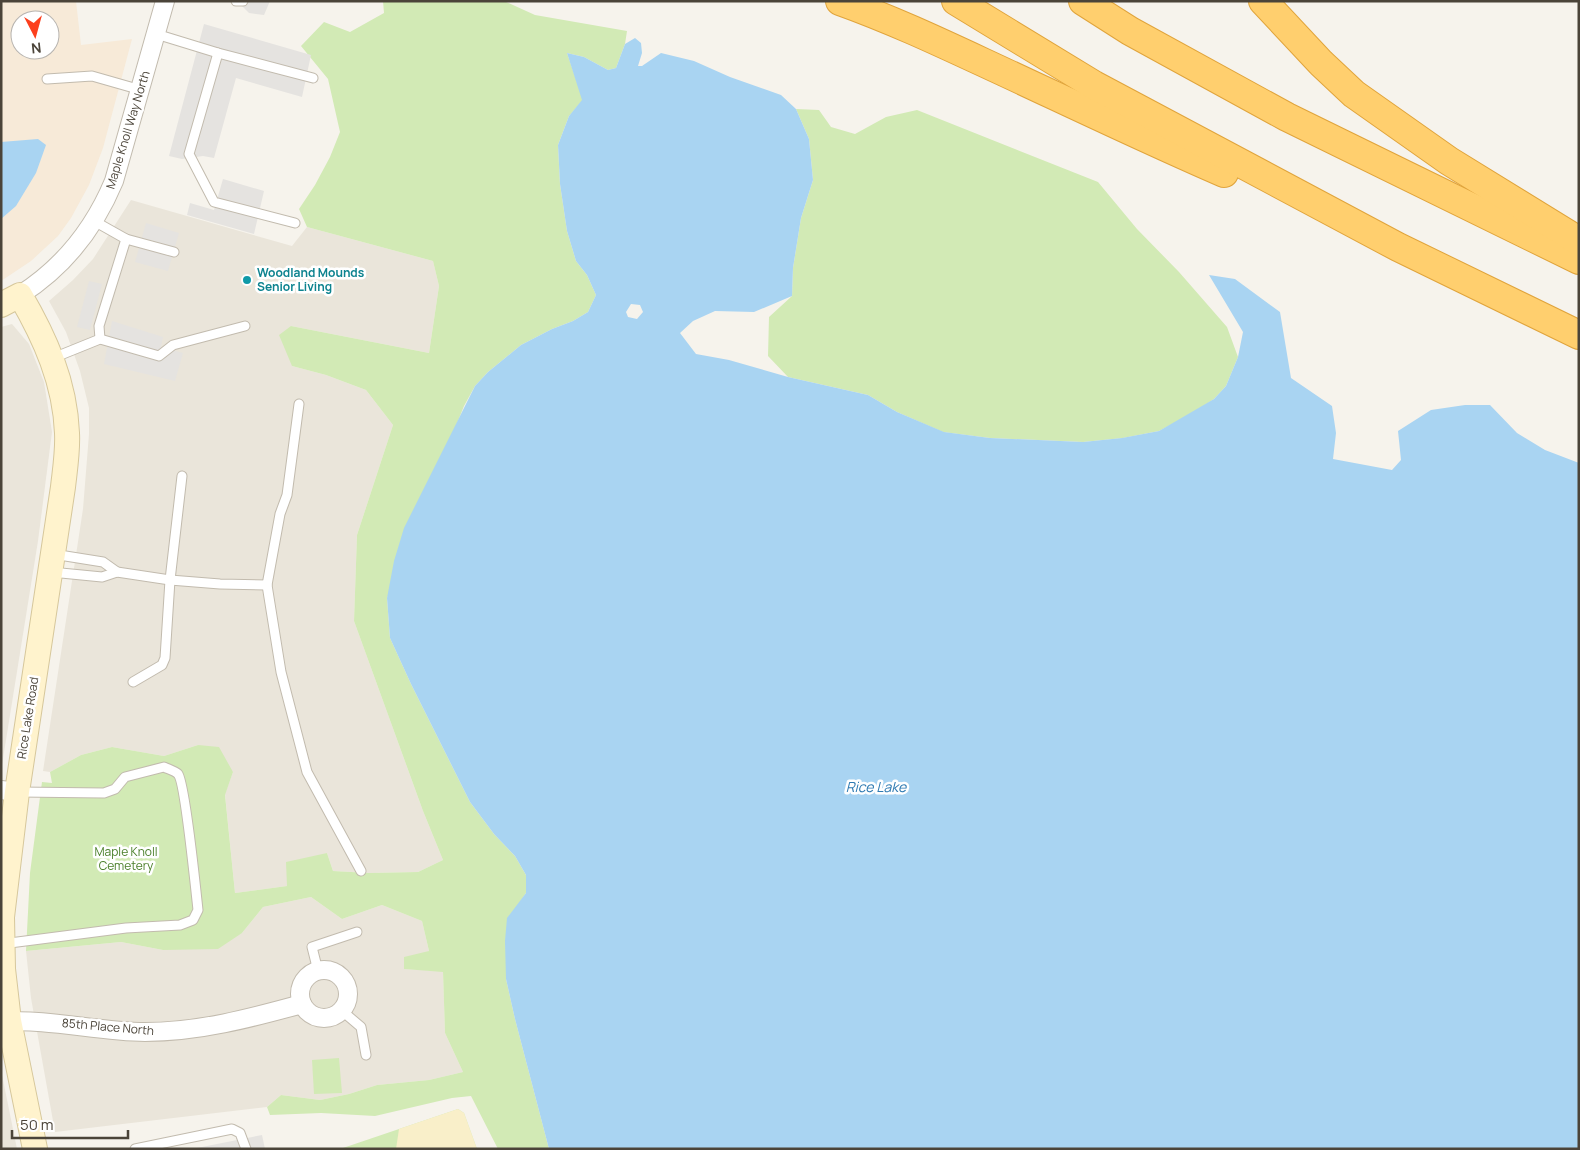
<svg xmlns="http://www.w3.org/2000/svg" width="1580" height="1150" viewBox="0 0 1580 1150" font-family="Manrope,sans-serif">
  <style>
    .residential { fill: #eae5da }
    .commercial { fill: #f7ead8; fill-rule: evenodd }
    .green { fill: #d2eab5 }
    .sand { fill: #f9efc9 }
    .parking { fill: #e5e3e0 }
    .water { fill: #a9d4f2; fill-rule: evenodd }
    .lines { fill: none; stroke-linecap: round; stroke-linejoin: round }
    .lane-casing { stroke: #c2bbae; stroke-width: 11 }
    .street-casing { stroke: #c2bbae; stroke-width: 20 }
    .secondary-casing { stroke: #d6c79b; stroke-width: 26 }
    .highway-casing { stroke: #e0a43c; stroke-width: 30 }
    .lane { stroke: #fff; stroke-width: 9 }
    .street { stroke: #fff; stroke-width: 18 }
    .secondary { stroke: #fff3cd; stroke-width: 24 }
    .highway { stroke: #ffcf6e; stroke-width: 28 }
    .culture-dot { fill: #0f9aa8; stroke: #fff; stroke-width: 2 }
    .labels { text-anchor: middle; stroke-width: 5; stroke-linejoin: round; paint-order: stroke }
    .street-label { font-size: 12px; fill: #4b4439; stroke: #fff }
    .culture-label { font-size: 12px; font-weight: bold; fill: #0d838f; stroke: #fff; text-anchor: start }
    .park-label { font-size: 12px; fill: #4a7f2a; stroke: #fff }
    .water-label { font-size: 14px; font-style: italic; fill: #2e7ab2; stroke: #fff }
  </style>
  <rect width="100%" height="100%" fill="#f6f3ec"/>
  <g class="residential">
    <path d="M131 200 292 246 307 227 433 261 439 286 429 353 291 326 292 366 326 375 366 390 393 425 357 535 354 621 423 811 443 860 418 872 369 873 333 871 327 853 287 886 235 893 225 794 233 772 198 745 164 756 112 747 81 755 50 772 43 771 83 509 89 434V408L80 371 66 332 49 301 73 280 93 259Z"/>
    <path d="M12 324 29 344 44 382 52 432 38 541 1 771V327Z"/>
    <path d="M311 897 342 919 382 905 422 921 429 951 404 969 443 971 445 1033 463 1072 429 1080 377 1085 349 1094 320 1100 281 1095 267 1107 55 1132 31 998 26 951 121 942 163 950 242 933 263 907Z"/>
    <path d="M1 1070 17 1149H1Z"/>
  </g>
  <path class="commercial" d="M1 1H76L81 45 132 39 103 148 89 185 71 218 58 236 31 261 1 281ZM20 20H50V50H20Z"/>
  <g class="green">
    <path d="M383 1H504L535 15 627 31 625 44 616 68 608 70 584 57 567 53 583 100 569 116 558 145 560 184 567 231 576 261 587 275 596 295 588 312 573 321 552 329 521 345 488 372 475 386 464 406 387 598 390 638 411 684 470 802 494 834 515 856 526 875V893L518 905 506 979 515 1019 549 1149H498L471 1096 452 1098 375 1116 321 1113 270 1115 267 1107 281 1095 320 1100 349 1094 377 1085 429 1080 463 1072 445 1033 443 972 404 969V957L429 951 422 921 382 905 342 919 311 897 263 907 242 933 218 949 163 950 121 942 26 951 30 873 42 782 52 783 50 772 81 755 112 747 164 756 198 745 219 747 233 772 225 795 235 893 287 886 286 862 327 853 333 871 369 873 418 872 443 860 423 811 354 621 357 535 393 425 366 390 326 375 292 366 279 335 291 326 429 353 439 286 433 261 307 227 299 209 315 185 330 157 340 132 328 79 301 46 324 22 350 32 384 13Z"/>
    <path d="M796 109 819 110 831 127 855 134 886 117 917 110 1098 182 1137 229 1179 272 1227 327 1238 357 1226 386 1214 399 1193 413 1159 431 1123 438 1083 442 990 438 943 432 897 412 868 395 788 377 768 356 769 317 792 296 793 268 801 218 813 180 809 139Z"/>
    <path d="M339 1058 342 1093 314 1094 312 1060Z"/>
    <path d="M458 1109 464 1113 477 1149H340Z"/>
  </g>
  <path class="sand" d="M458 1109 464 1113 477 1149H396L399 1129Z"/>
  <g class="parking">
    <path d="M237 1H270L264 15 249 13Z"/>
    <path d="M204 24 311 55 302 97 236 78 214 158 203 156 182 159 169 156Z"/>
    <path d="M223 179 264 191 254 234 187 215 190 203 214 210Z"/>
    <path d="M146 223 179 233 168 271 135 262Z"/>
    <path d="M89 281 102 284 90 330 77 327Z"/>
    <path d="M112 321 163 337 161 347 183 353 175 381 104 364Z"/>
    <path d="M262 1135 265 1149H192Z"/>
  </g>
  <g class="water">
    <path d="M635 38 641 43 642 53 638 66H642L661 53 694 61 730 77 781 95 796 109 809 139 813 180 801 218 793 268 792 296 754 312 715 311 693 321 680 333 696 354 729 360 788 377 868 395 897 412 944 432 990 438 1083 442 1122 438 1159 431 1214 399 1226 386 1238 357 1243 332 1209 275 1235 279 1280 312 1291 378 1332 406 1336 433 1333 459 1392 470 1401 460 1398 431 1431 410 1465 405H1490L1517 433 1545 450 1579 463V1149H549L515 1019 506 979 505 941 507 918 526 893V875L515 856 494 834 470 802 411 684 390 638 387 598 394 561 404 528 475 386 488 372 521 345 552 329 573 321 588 312 596 295 587 275 576 261 567 231 560 184 558 145 569 116 582 100 567 53 584 57 608 70 616 68 625 44ZM631 304 640 305 643 312 637 319 628 317 626 312Z"/>
    <path d="M38 139 46 145 36 173 16 206 1 219V142Z"/>
  </g>
  <g class="lines">
    <defs>
      <g id="lane">
        <path d="M236 1H243"/>
        <path d="M156 34 218 53 313 78"/>
        <path d="M218 53 189 154 214 202 295 223"/>
        <path d="M47 79 92 76 141 90"/>
        <path d="M94 221 126 239 99 326 100 339"/>
        <path d="M126 239 174 252"/>
        <path d="M53 358 100 339 159 356 173 345 245 326"/>
        <path d="M53 554 103 562 117 572"/>
        <path d="M51 572 102 577 117 572 170 580 220 584 267 585 280 514 287 495 299 404"/>
        <path d="M267 585 281 672 307 772 361 871"/>
        <path d="M133 682 162 665 165 658 170 580 182 476"/>
        <path d="M2 944 126 928 180 925 193 920 198 910C196 892 185 782 178 774 175 771 168 769 164 767L125 777 115 789 104 793 19 792"/>
        <path d="M318 971 312 947 357 932"/>
        <path d="M341 1010 361 1027 366 1055"/>
        <path d="M135 1149 232 1129 240 1133 246 1149"/>
      </g>
      <g id="street">
        <path d="M20 295C64 267 94 229 114 181L165 1"/>
        <path d="M1 790 17 792"/>
        <circle cx="324" cy="994" r="24"/>
        <path d="M1 1022C50 1018 97 1032 145 1032 199 1032 251 1018 302 1004"/>
      </g>
      <path id="secondary" d="M1 305 20 295C45 338 65 382 67 433 68 451 65 469 63 487L17 792 2 917 3 969 9 1021 35 1149"/>
      <g id="highway">
        <path d="M840 1C896 21 950 47 1004 72 1077 106 1150 141 1224 173"/>
        <path d="M956 1 1094 85 1398 247 1579 335"/>
        <path d="M1083 1 1130 31 1287 117 1579 260"/>
        <path d="M1263 1 1321 63 1354 94 1449 161 1579 241"/>
      </g>
    </defs>
    <use href="#lane" class="lane-casing"/>
    <use href="#street" class="street-casing"/>
    <use href="#secondary" class="secondary-casing"/>
    <use href="#highway" class="highway-casing"/>
    <use href="#lane" class="lane"/>
    <use href="#street" class="street"/>
    <use href="#secondary" class="secondary"/>
    <use href="#highway" class="highway"/>
  </g>
  <circle class="culture-dot" cx="247" cy="280" r="5"/>
  <g class="labels">
    <g class="street-label">
      <text transform="translate(128 130) rotate(-73)" y="4">Maple Knoll Way North</text>
      <text transform="translate(28 718) rotate(-81)" y="4">Rice Lake Road</text>
      <text transform="translate(108 1027) rotate(5)" y="4">85th Place North</text>
    </g>
    <g class="culture-label">
      <text x="257" y="277">Woodland Mounds<tspan x="257" dy="14">Senior Living</tspan></text>
    </g>
    <g class="park-label">
      <text x="126" y="856">Maple Knoll<tspan x="126" dy="14">Cemetery</tspan></text>
    </g>
    <g class="water-label">
      <text x="876" y="792">Rice Lake</text>
    </g>
  </g>
  <rect width="1580" height="1150" fill="none" stroke="#4b4439" stroke-width="5"/>
  <g transform="translate(35 35) rotate(174)"><circle r="24" fill="#ffffff" stroke="#b7b4b0"/>
  <path d="M0-4L9 19L0 12L-9 19Z" fill="#fc3f1d"/>
  <text y="-8" font-size="14" font-weight="bold" text-anchor="middle" fill="#4b4439">N</text>
  </g>
  <path d="M12 1130v8h116v-8" fill="none" stroke="#4b4439" stroke-width="2.5"/>
  <text x="20" y="1130" font-size="15" fill="#4b4439" stroke="#ffffff" stroke-width="4" paint-order="stroke">50 m</text>
</svg>
